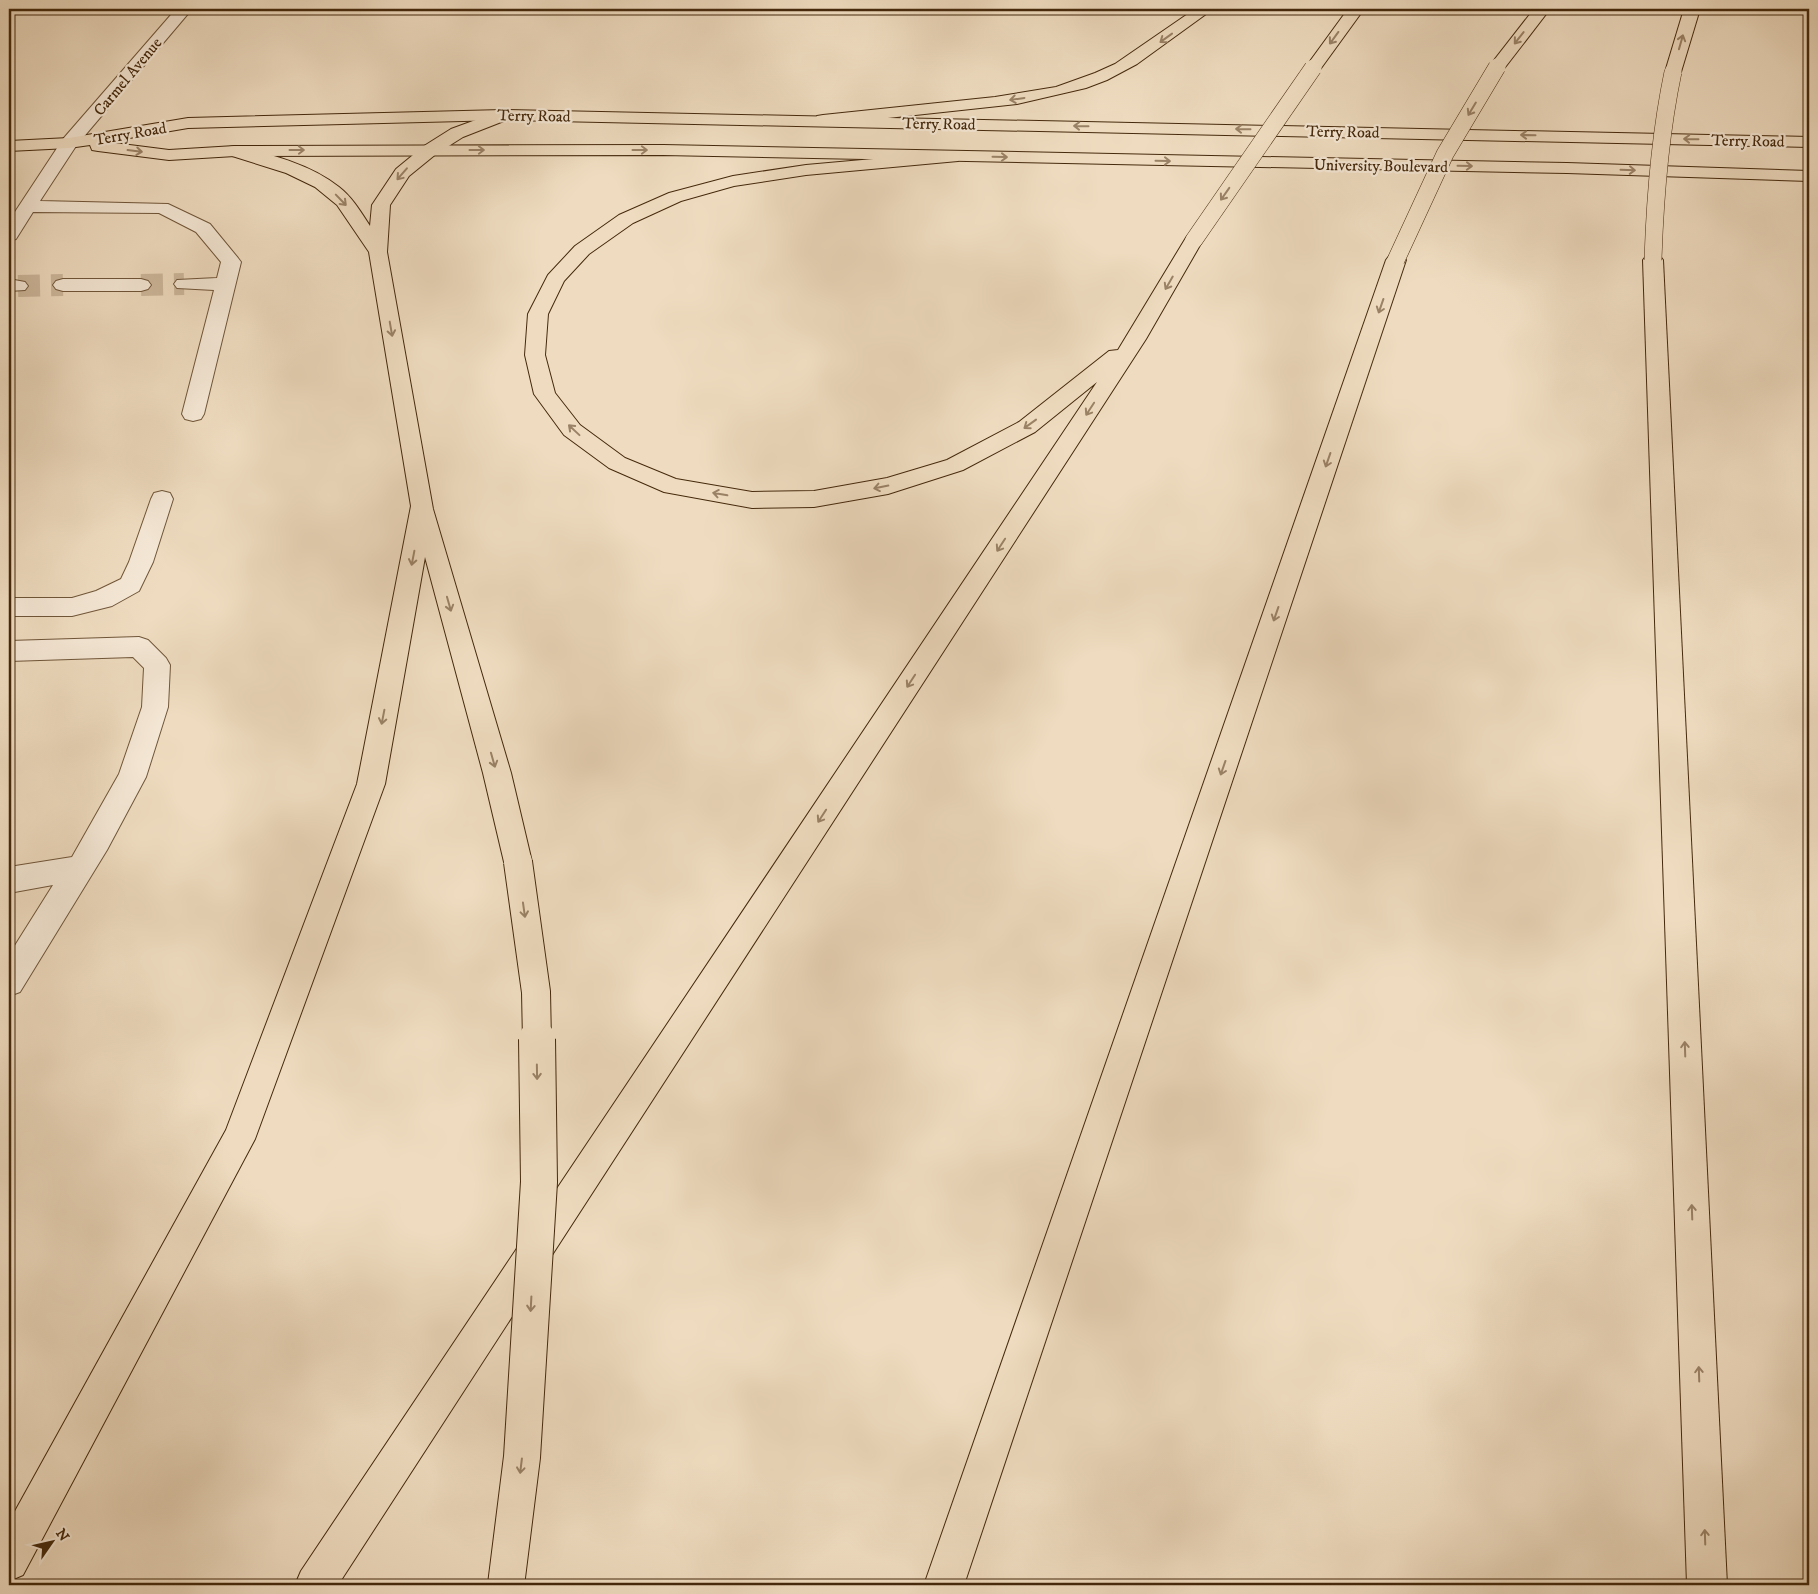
<svg xmlns="http://www.w3.org/2000/svg" width="1818" height="1594" viewBox="0 0 1818 1594" font-family="'IM FELL DW Pica',serif">
  <style>
    .lines { fill: none; stroke-linecap: round; stroke-linejoin: round }
    .minor-tunnel { stroke: #cdb89c; stroke-width: 22; stroke-dasharray: 22 11; stroke-linecap: butt }
    .minor-casing { stroke: #705639; stroke-width: 2 }
    .major-casing { stroke: #45290c; stroke-width: 2 }
    .highway-casing { stroke: #45290c; stroke-width: 2 }
    .minor { fill: #f5e8d6; fill-rule: evenodd }
    .major { fill: #efdcc0; fill-rule: evenodd }
    .highway { fill: #efdcc0; fill-rule: evenodd }
    .highway-bridge-far2-casing { stroke: #45290c; stroke-width: 18; stroke-linecap: butt }
    .highway-bridge-far1-casing { stroke: #45290c; stroke-width: 30; stroke-linecap: butt }
    .highway-bridge-casing { stroke: #45290c; stroke-width: 38; stroke-linecap: butt }
    .highway-bridge-far2 { stroke: #efdcc0; stroke-width: 17 }
    .highway-bridge-far1 { stroke: #efdcc0; stroke-width: 28 }
    .highway-bridge { stroke: #efdcc0; stroke-width: 36 }
    .oneway { stroke: #9a8266 }
    .labels { text-anchor: middle; stroke-width: 4.5; stroke-linejoin: round; paint-order: stroke }
    .far-street-label { font-size: 16px; fill: #45290c; stroke: #f5e8d6 }
  </style>
  <rect width="100%" height="100%" fill="#efdcc0"/>
  <filter id="stains"><feTurbulence type="fractalNoise" baseFrequency=".004" numOctaves="4"/><feColorMatrix values="0 0 0 0 .2 0 0 0 0 .09 0 0 0 0 .02 0 0 0 .5 -.17"/></filter>
  <radialGradient id="worn" r=".72"><stop offset=".6" stop-color="#630" stop-opacity="0"/><stop offset="1" stop-color="#630" stop-opacity=".3"/></radialGradient>
  <g class="lines">
    <g class="minor-tunnel">
      <path d="M141 285 184 284"/>
      <path d="M18 286 63 285"/>
    </g>
    <defs>
      <g id="minor">
        <path d="M176 9H192L76 146 40 201 168 204 210 224 238 258 241 262 204 414 201 419 193 421 185 419 182 414 214 290 177 288 174 284 177 280 217 278 221 262 196 232 159 213 33 212 16 239 9 241V221L63 139Z"/>
        <path d="M9 279 25 282 28 286 25 290 9 291Z"/>
        <path d="M63 279H141L148 281 151 285 148 289 141 291H63L56 289 53 285 56 281Z"/>
        <path d="M162 491 170 493 173 499 153 562 139 591 112 606 72 616H9V598H72L96 591 121 579 129 562 151 499 154 493Z"/>
        <path d="M139 637 148 640 166 658 170 665 168 707 146 777 107 850 20 992 9 996V955L53 885 9 893V867L72 857 119 774 142 707 144 668 133 657 9 661V641Z"/>
      </g>
      <path id="major" d="M503 110 1809 137V147L503 120 188 128 106 142 169 150 235 146 663 145 1567 163 1809 171V181L1567 173 663 155 235 156 169 160 98 151 92 150 90 145 69 148 9 151V141L69 138 188 118Z"/>
      <g id="highway">
        <path d="M1195 9H1213L1137 64 1107 80 1086 88 1017 104 823 125 817 124 815 120 817 116 823 115 995 97 1056 87 1095 73 1115 64Z"/>
        <path d="M1348 9H1364L1319 71H1307L1305 68Z"/>
        <path d="M1534 9H1550L1503 70H1491L1489 67 1491 64Z"/>
        <path d="M1684 9H1700L1681 72 1679 75H1667L1665 72Z"/>
        <path d="M503 110 509 111 511 115 509 119 463 137 436 154 409 176 390 205 387 252 433 509 511 773 532 862 528 871 518 875 508 871 504 862 483 773 425 557 385 784 255 1139 23 1575 9 1581V1522L226 1130 357 784 411 506 369 252 337 205 315 187 286 173 229 155 226 151 229 147 235 146C270 154 310 164 339 187 352 197 361 212 370 226L372 205 396 169 424 146 451 129Z"/>
        <path d="M952 152 958 153 961 157 958 161 806 175 734 186 681 201 633 223 589 254 564 281 548 314 545 355 555 393 580 425 625 458 676 479 752 492 814 491 887 478 947 460 1019 422 1109 351 1118 350 1187 236 1194 234 1201 236 1203 240 1146 339 338 1585H295L301 1571 1097 382 1035 432 963 470 888 494 814 507 752 508 664 492 609 468 564 435 534 394 525 355 528 314 548 275 575 246 619 215 669 193 733 176 806 165Z"/>
        <path d="M1396 254 1403 256 1406 260 964 1585H924L1386 260 1389 256Z"/>
        <path d="M1653 254 1660 256 1663 260 1727 1585H1687L1643 260 1646 256Z"/>
      </g>
    </defs>
    <use href="#minor" class="minor-casing"/>
    <use href="#major" class="major-casing"/>
    <use href="#highway" class="highway-casing"/>
    <use href="#minor" class="minor"/>
    <use href="#major" class="major"/>
    <use href="#highway" class="highway"/>
    <defs>
      <g id="highway-bridge-far2">
        <path d="M1194 240 1313 68"/>
        <path d="M1396 260 1445 154 1497 67"/>
        <path d="M1653 260C1655 197 1660 134 1673 72"/>
      </g>
      <path id="highway-bridge-far1" d="M518 862 536 992 537 1041"/>
      <path id="highway-bridge" d="M506 1585 522 1457 539 1182 537 1039"/>
    </defs>
    <use href="#highway-bridge-far2" class="highway-bridge-far2-casing"/>
    <use href="#highway-bridge-far1" class="highway-bridge-far1-casing"/>
    <use href="#highway-bridge" class="highway-bridge-casing"/>
    <use href="#highway-bridge-far2" class="highway-bridge-far2"/>
    <use href="#highway-bridge-far1" class="highway-bridge-far1"/>
    <use href="#highway-bridge" class="highway-bridge"/>
  </g>
  <defs><path id="oneway-shaft" d="M-6 0H5M1.5-3L5.5 0L1.5 3" fill="none" stroke-width="1.6" stroke-linecap="round" stroke-linejoin="round" transform="scale(1.25)"/></defs>
  <g class="oneway">
    <use href="#oneway-shaft" transform="translate(1166 38) rotate(144)"/>
    <use href="#oneway-shaft" transform="translate(1334 38) rotate(126)"/>
    <use href="#oneway-shaft" transform="translate(1519 38) rotate(128)"/>
    <use href="#oneway-shaft" transform="translate(1681 42) rotate(-74)"/>
    <use href="#oneway-shaft" transform="translate(1017 99) rotate(172)"/>
    <use href="#oneway-shaft" transform="translate(1472 109) rotate(121)"/>
    <use href="#oneway-shaft" transform="translate(1081 126) rotate(-179)"/>
    <use href="#oneway-shaft" transform="translate(1243 129) rotate(-179)"/>
    <use href="#oneway-shaft" transform="translate(1528 135) rotate(-179)"/>
    <use href="#oneway-shaft" transform="translate(1691 139) rotate(-179)"/>
    <use href="#oneway-shaft" transform="translate(297 150)"/>
    <use href="#oneway-shaft" transform="translate(477 150)"/>
    <use href="#oneway-shaft" transform="translate(640 150)"/>
    <use href="#oneway-shaft" transform="translate(135 151) rotate(7)"/>
    <use href="#oneway-shaft" transform="translate(1000 157) rotate(1)"/>
    <use href="#oneway-shaft" transform="translate(1163 161) rotate(1)"/>
    <use href="#oneway-shaft" transform="translate(1465 166) rotate(1)"/>
    <use href="#oneway-shaft" transform="translate(1628 170) rotate(2)"/>
    <use href="#oneway-shaft" transform="translate(402 174) rotate(131)"/>
    <use href="#oneway-shaft" transform="translate(1225 194) rotate(125)"/>
    <use href="#oneway-shaft" transform="translate(341 200) rotate(46)"/>
    <use href="#oneway-shaft" transform="translate(1169 283) rotate(120)"/>
    <use href="#oneway-shaft" transform="translate(1381 306) rotate(109)"/>
    <use href="#oneway-shaft" transform="translate(391 329) rotate(80)"/>
    <use href="#oneway-shaft" transform="translate(1090 409) rotate(123)"/>
    <use href="#oneway-shaft" transform="translate(1030 424) rotate(144)"/>
    <use href="#oneway-shaft" transform="translate(574 430) rotate(-137)"/>
    <use href="#oneway-shaft" transform="translate(1328 460) rotate(109)"/>
    <use href="#oneway-shaft" transform="translate(881 487) rotate(169)"/>
    <use href="#oneway-shaft" transform="translate(720 494) rotate(-170)"/>
    <use href="#oneway-shaft" transform="translate(1001 545) rotate(123)"/>
    <use href="#oneway-shaft" transform="translate(413 558) rotate(101)"/>
    <use href="#oneway-shaft" transform="translate(449 604) rotate(74)"/>
    <use href="#oneway-shaft" transform="translate(1276 614) rotate(109)"/>
    <use href="#oneway-shaft" transform="translate(911 681) rotate(123)"/>
    <use href="#oneway-shaft" transform="translate(383 717) rotate(101)"/>
    <use href="#oneway-shaft" transform="translate(493 760) rotate(74)"/>
    <use href="#oneway-shaft" transform="translate(1223 768) rotate(109)"/>
    <use href="#oneway-shaft" transform="translate(822 816) rotate(123)"/>
    <use href="#oneway-shaft" transform="translate(524 910) rotate(82)"/>
    <use href="#oneway-shaft" transform="translate(1685 1049) rotate(-92)"/>
    <use href="#oneway-shaft" transform="translate(537 1072) rotate(89)"/>
    <use href="#oneway-shaft" transform="translate(1692 1212) rotate(-92)"/>
    <use href="#oneway-shaft" transform="translate(531 1304) rotate(93)"/>
    <use href="#oneway-shaft" transform="translate(1699 1374) rotate(-92)"/>
    <use href="#oneway-shaft" transform="translate(521 1466) rotate(97)"/>
    <use href="#oneway-shaft" transform="translate(1705 1537) rotate(-92)"/>
  </g>
  <g class="labels">
    <g class="far-street-label">
      <text transform="translate(127 76) rotate(-50)" y="6">Carmel Avenue</text>
      <text transform="translate(534 115) rotate(1)" y="6">Terry Road</text>
      <text transform="translate(939 123) rotate(1)" y="6">Terry Road</text>
      <text transform="translate(1343 131) rotate(1)" y="6">Terry Road</text>
      <text transform="translate(130 133) rotate(-10)" y="6">Terry Road</text>
      <text transform="translate(1748 140) rotate(1)" y="6">Terry Road</text>
      <text transform="translate(1381 165) rotate(1)" y="6">University Boulevard</text>
    </g>
  </g>
  <rect width="1818" height="1594" fill="none" stroke="#efdcc0" stroke-width="30"/>
  <rect x="10" y="10" width="1798" height="1574" fill="none" stroke="#45290c" stroke-width="2.5"/>
  <rect x="15" y="15" width="1788" height="1564" fill="none" stroke="#45290c"/>
  <g transform="translate(52 1542) rotate(56)" stroke="#f5e8d6" stroke-width="4" paint-order="stroke">
  <path d="M0-4L9 19L0 12L-9 19Z" fill="#45290c"/>
  <text y="-8" font-size="14" font-weight="bold" text-anchor="middle" fill="#45290c">N</text>
  </g>
  <rect width="100%" height="100%" filter="url(#stains)"/>
  <rect width="100%" height="100%" fill="url(#worn)"/>
</svg>
